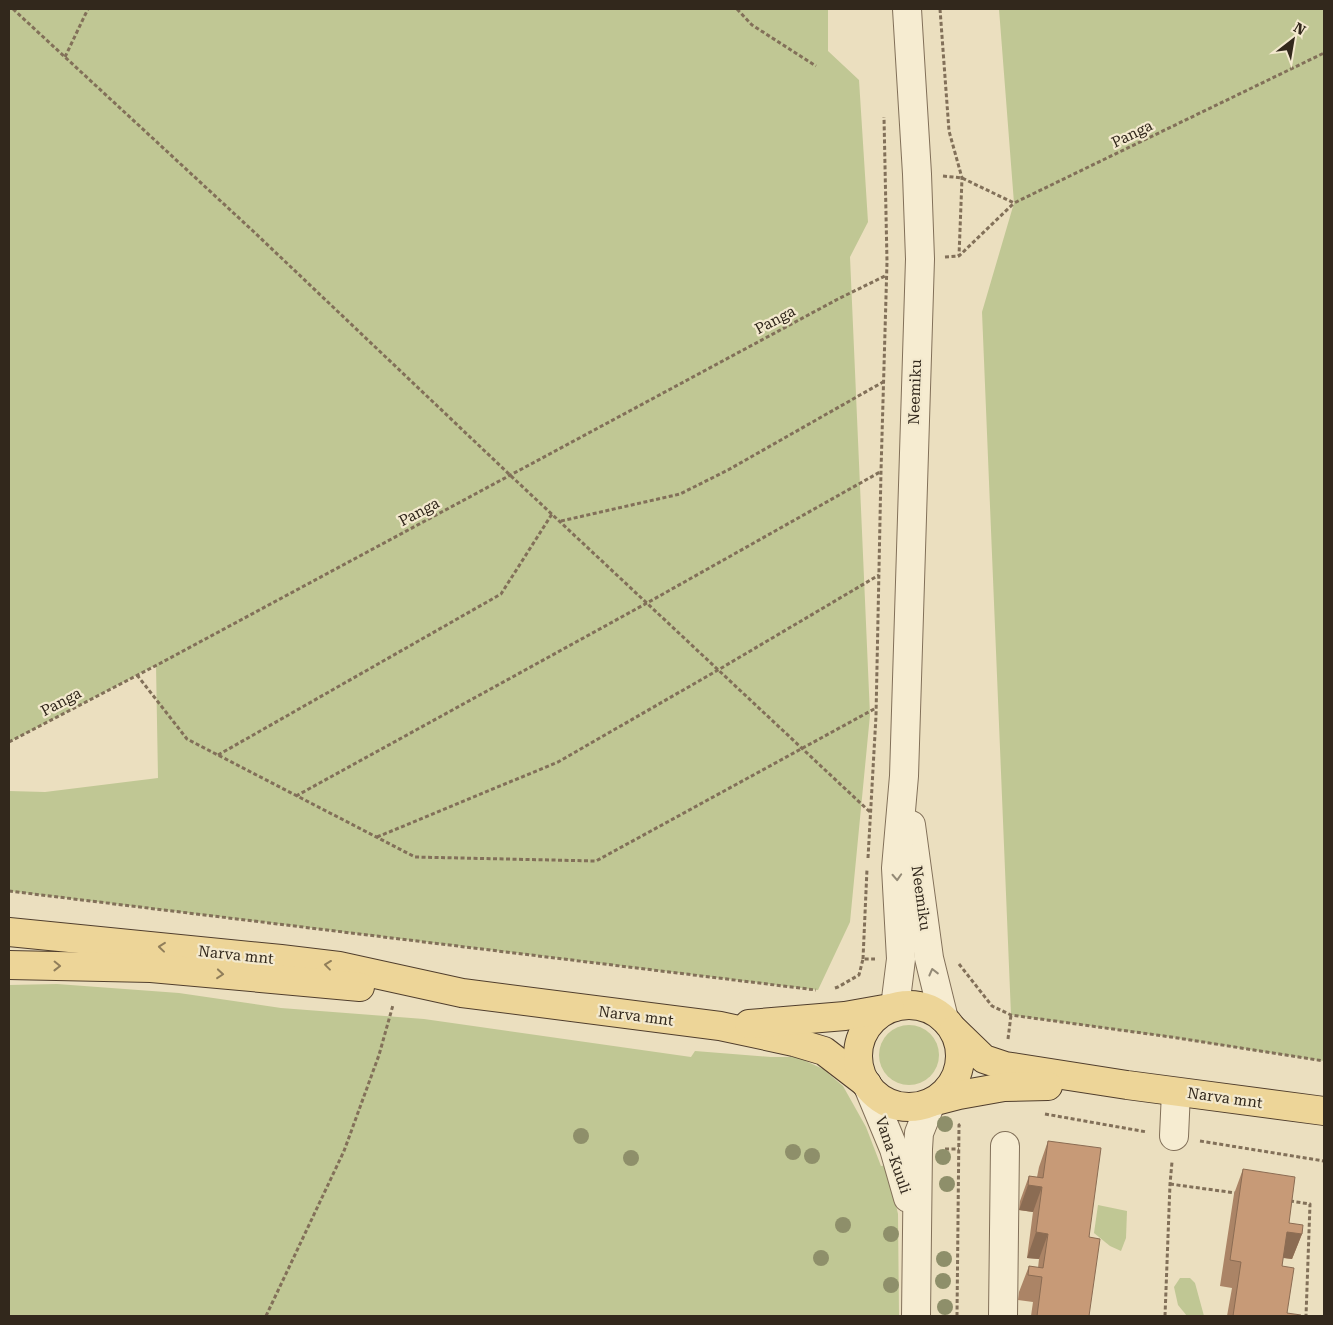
<svg xmlns="http://www.w3.org/2000/svg" width="1333" height="1325" viewBox="0 0 1333 1325" font-family="'Roboto Serif',serif">
  <style>
    .green { fill: #c0c794 }
    .lines { fill: none; stroke-linecap: round; stroke-linejoin: round }
    .minor-casing { stroke: #827059; stroke-width: 30 }
    .major-casing { stroke: #503e2d; stroke-width: 30 }
    .path { stroke: #827059; stroke-width: 3; stroke-dasharray: 4 2.5; stroke-linecap: butt }
    .minor { stroke: #f6ecd1; stroke-width: 28 }
    .major { stroke: #edd598; stroke-width: 28 }
    .tree { fill: #8e8f6a }
    .wall { fill: #ab8466 }
    .shaded-wall { fill: #8b6c53 }
    .building { fill: #c79a77; stroke: #8b6c53 }
    .oneway { stroke: #948a76 }
    .oneway2 { stroke: #907e5a }
    .labels { text-anchor: middle; stroke-width: 4.5; stroke-linejoin: round; paint-order: stroke }
    .street-label { font-size: 15px; fill: #32281c; stroke: #f3e9ce }
  </style>
  <rect width="100%" height="100%" fill="#ebdfbf"/>
  <g class="green">
    <path d="M9 9H828V51L859 80 868 222 850 257 870 715 850 922 818 990 9 891V791L45 792 158 778 156 665 9 742Z"/>
    <path d="M999 9H1324V1061L1170 1037 1011 1015 982 312 1014 203Z"/>
    <path d="M57 984 179 993 281 1008 424 1019 691 1057 695 1051 771 1057H797L823 1069 843 1086 866 1127 881 1166 887 1165 898 1214 899 1316H9V985Z"/>
    <circle cx="909" cy="1055" r="30"/>
    <path d="M1098 1205 1127 1211 1126 1238 1121 1251 1110 1246 1094 1233Z"/>
    <path d="M1180 1278H1190L1195 1283 1204 1316H1187L1178 1305 1174 1287Z"/>
  </g>
  <g class="lines">
    <defs>
      <g id="minor">
        <path d="M911 825 929 958 944 1019"/>
        <path d="M895 1007 901 959 896 868 904 776 920 259 917 174 907 9"/>
        <path d="M867 1084 894 1149 908 1198"/>
        <path d="M1174 1136 1176 1092"/>
        <path d="M916 1316 918 1149 919 1133 931 1103"/>
        <path d="M1003 1316 1005 1146"/>
      </g>
      <g id="major">
        <path d="M9 932 281 959 339 966 462 993 720 1026 794 1042 824 1051 867 1084"/>
        <path d="M9 965 151 968 360 987"/>
        <circle cx="909" cy="1056" r="51"/>
        <path d="M749 1024 845 1016 890 1008"/>
        <path d="M954 1030 984 1059 1005 1066 1127 1085 1324 1111"/>
        <path d="M932 1102 959 1095 1004 1087 1048 1086"/>
      </g>
    </defs>
    <use href="#minor" class="minor-casing"/>
    <use href="#major" class="major-casing"/>
    <g class="path">
      <path d="M13 9 253 231 510 475 870 812"/>
      <path d="M737 9 752 25 816 66"/>
      <path d="M940 9 949 131 962 178 959 256"/>
      <path d="M65 57 85 15 88 9"/>
      <path d="M943 176 962 178 1014 203 1324 53"/>
      <path d="M945 257 959 256 1014 203"/>
      <path d="M561 521 680 494 728 470 883 382"/>
      <path d="M137 675 187 739 415 857 596 861 876 708"/>
      <path d="M9 742 157 665 838 299 887 275"/>
      <path d="M218 755 501 594 552 514"/>
      <path d="M296 796 647 603 880 472"/>
      <path d="M377 837 558 762 718 670 879 575"/>
      <path d="M868 858 876 716 881 471 887 262 884 117"/>
      <path d="M9 891 816 990"/>
      <path d="M863 959 867 869"/>
      <path d="M959 964 992 1006 1011 1015 1171 1037 1324 1061"/>
      <path d="M835 988 838 987 859 975 863 959H875"/>
      <path d="M1008 1039 1011 1015"/>
      <path d="M1045 1114 1147 1132"/>
      <path d="M1200 1141 1324 1161"/>
      <path d="M945 1149H959"/>
      <path d="M1170 1184 1236 1193"/>
      <path d="M1290 1201 1310 1204 1306 1316"/>
      <path d="M266 1316 344 1151 379 1055 393 1005"/>
      <path d="M957 1316 959 1125 962 1123"/>
      <path d="M1165 1316 1170 1184 1172 1162"/>
    </g>
    <use href="#minor" class="minor"/>
    <use href="#major" class="major"/>
  </g>
  <g class="tree">
    <circle cx="945" cy="1124" r="8"/>
    <circle cx="581" cy="1136" r="8"/>
    <circle cx="793" cy="1152" r="8"/>
    <circle cx="812" cy="1156" r="8"/>
    <circle cx="943" cy="1157" r="8"/>
    <circle cx="631" cy="1158" r="8"/>
    <circle cx="947" cy="1184" r="8"/>
    <circle cx="843" cy="1225" r="8"/>
    <circle cx="891" cy="1234" r="8"/>
    <circle cx="821" cy="1258" r="8"/>
    <circle cx="944" cy="1259" r="8"/>
    <circle cx="943" cy="1281" r="8"/>
    <circle cx="891" cy="1285" r="8"/>
    <circle cx="945" cy="1307" r="8"/>
  </g>
  <g class="wall">
    <path d="M1048 1141 1089 1237V1316H1031L1033 1302 1018 1300 1019 1292 1029 1266 1038 1268 1039 1259 1027 1258 1033 1212 1019 1210 1020 1201 1029 1176 1037 1177 1039 1167Z"/>
    <path d="M1243 1169 1289 1223 1302 1234 1292 1259 1283 1258 1282 1266 1287 1313 1301 1316H1227L1232 1288 1220 1286 1234 1194Z"/>
  </g>
  <g class="shaded-wall">
    <path d="M1028 1185 1042 1187 1033 1212 1019 1210Z"/>
    <path d="M1036 1232 1048 1234 1039 1259 1027 1258Z"/>
    <path d="M1287 1232 1302 1234 1292 1259 1278 1257Z"/>
  </g>
  <g class="building">
    <path d="M1048 1141 1101 1148 1089 1237 1100 1239 1089 1316H1037L1042 1277 1028 1275 1029 1266 1043 1268 1048 1234 1036 1232 1042 1187 1028 1185 1029 1176 1043 1178Z"/>
    <path d="M1243 1169 1295 1177 1289 1223 1303 1225 1302 1234 1287 1232 1282 1266 1294 1268 1287 1313 1301 1315V1316H1233L1241 1262 1230 1260Z"/>
  </g>
  <defs><path id="oneway-chevron" d="M-2-3.5L2.5 0L-2 3.5" fill="none" stroke-width="1.6" stroke-linecap="round" stroke-linejoin="round" transform="scale(1.25)"/></defs>
  <g class="oneway">
    <use href="#oneway-chevron" transform="translate(897 877) rotate(87)"/>
    <use href="#oneway-chevron" transform="translate(933 972) rotate(-104)"/>
  </g>
  <g class="oneway2">
    <use href="#oneway-chevron" transform="translate(162 947) rotate(-174)"/>
    <use href="#oneway-chevron" transform="translate(328 965) rotate(-173)"/>
    <use href="#oneway-chevron" transform="translate(57 966) rotate(1)"/>
    <use href="#oneway-chevron" transform="translate(220 974) rotate(5)"/>
  </g>
  <g class="labels">
    <g class="street-label">
      <text transform="translate(1132 134) rotate(-26)" y="5">Panga</text>
      <text transform="translate(775 320) rotate(-28)" y="5">Panga</text>
      <text transform="translate(915 392) rotate(-88)" y="5">Neemiku</text>
      <text transform="translate(419 512) rotate(-28)" y="5">Panga</text>
      <text transform="translate(61 702) rotate(-28)" y="5">Panga</text>
      <text transform="translate(921 898) rotate(82)" y="5">Neemiku</text>
      <text transform="translate(236 955) rotate(6)" y="5">Narva mnt</text>
      <text transform="translate(636 1016) rotate(7)" y="5">Narva mnt</text>
      <text transform="translate(1225 1098) rotate(8)" y="5">Narva mnt</text>
      <text transform="translate(893 1155) rotate(71)" y="5">Vana-Kuuli</text>
    </g>
  </g>
  <rect width="1333" height="1325" fill="none" stroke="#32281c" stroke-width="20"/>
  <g transform="translate(1293 40) rotate(31)" stroke="#f3e9ce" stroke-width="4" paint-order="stroke">
  <path d="M0-4L9 19L0 12L-9 19Z" fill="#32281c"/>
  <text y="-8" font-size="14" font-weight="bold" text-anchor="middle" fill="#32281c">N</text>
  </g>
</svg>
